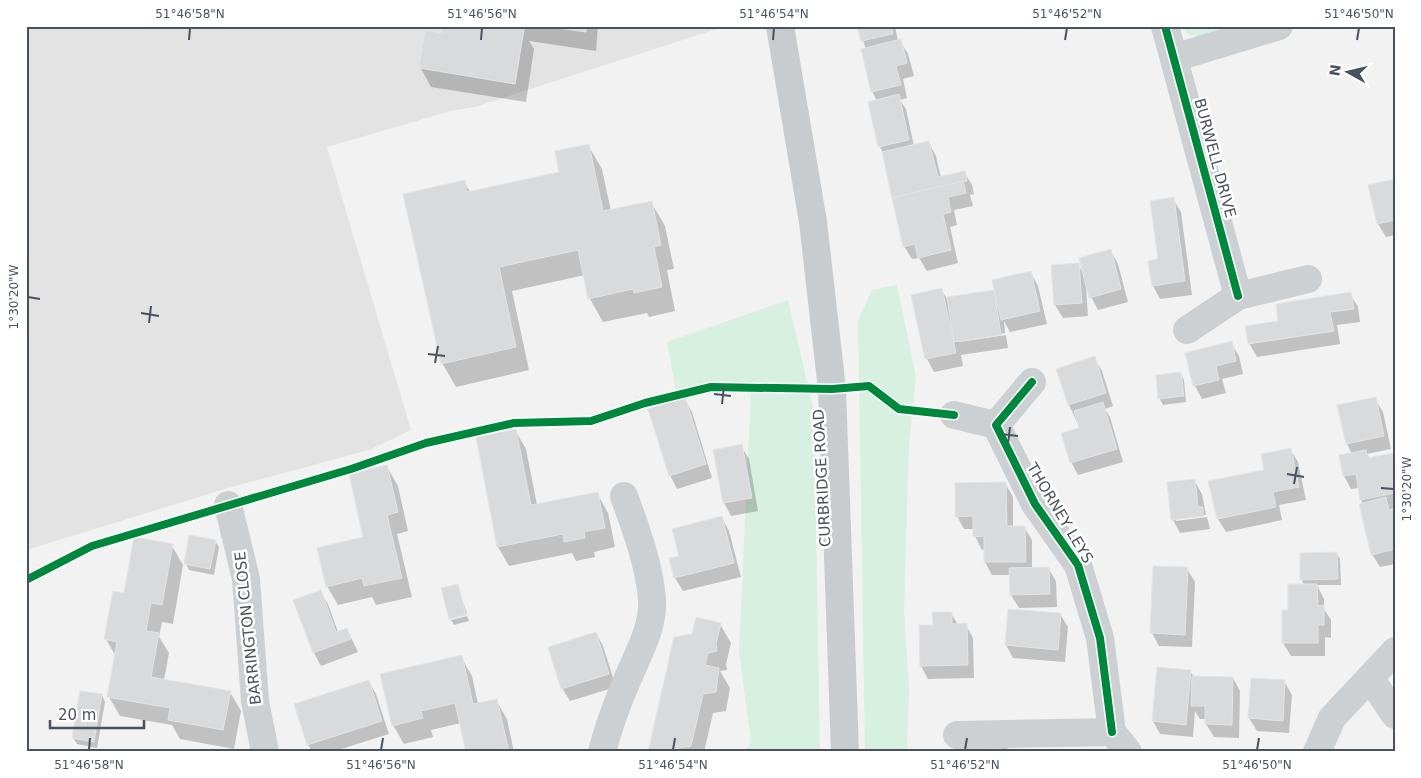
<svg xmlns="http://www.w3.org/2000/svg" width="1421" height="778" viewBox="0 0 1421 778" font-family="'DejaVu Sans',sans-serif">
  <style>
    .education { fill: #e4e3e4 }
    .green { fill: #d7f0e2 }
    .shadow { fill: #0003 }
    .building { fill: #d9dadc; stroke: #e3e4e5 }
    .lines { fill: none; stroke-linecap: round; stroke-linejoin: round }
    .minor { stroke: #cdd0d3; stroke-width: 28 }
    .major { stroke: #c9cccf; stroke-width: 28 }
    .cycleway-casing { stroke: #fff; stroke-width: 11 }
    .cycleway { stroke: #00873e; stroke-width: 8 }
    .ticks { fill: none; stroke: #49525e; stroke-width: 2 }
    .labels { text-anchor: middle; stroke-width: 5; stroke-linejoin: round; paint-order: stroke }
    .street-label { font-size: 15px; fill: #49525e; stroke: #fff }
    .neatline { fill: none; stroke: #49525e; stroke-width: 2 }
    .ticks-label { font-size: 12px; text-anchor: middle; fill: #49525e }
  </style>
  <rect width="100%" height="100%" fill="#f2f2f2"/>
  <path class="education" d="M26 26H726L475 107 451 111 327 147 411 430 369 450 235 486 26 550Z"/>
  <g class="green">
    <path d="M1180 26H1241L1206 37 1189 35Z"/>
    <path d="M897 285 916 377 909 444 904 610 909 689 907 752H865L858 321 872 290Z"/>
    <path d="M788 300 814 411 820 752H744L751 742 739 651 751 391H676L667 342Z"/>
  </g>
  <g class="shadow">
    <path d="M510 26H598L596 51 529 41 534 49 526 102 431 87 420 67 443 34Z"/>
    <path d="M858 26H895L898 41H900L908 54 914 76 903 79 907 98 900 100 906 109 914 146 929 143 936 156 941 178 964 172 972 185 974 194 970 195 973 206 954 210 957 225 950 227 958 263 927 271 919 258 912 259 904 246 883 153 880 147 877 101 872 91 866 49Z"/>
    <path d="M588 145 602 169 611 211 651 202 665 226 674 269 667 270 675 311 649 317 647 313 603 322 590 299 585 275 512 291 529 370 456 387 442 363 464 182 471 193 560 173Z"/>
    <path d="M1395 180V235L1386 237 1378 224 1370 186Z"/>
    <path d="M1173 199 1181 212 1192 295 1160 299 1153 286Z"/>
    <path d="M1111 251 1118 264 1128 302 1098 310 1086 287 1088 316 1063 318 1055 305 1078 264 1083 273Z"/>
    <path d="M1031 273 1038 286 1047 324 1010 332 1004 321 1005 333 959 340V342L1006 335 1008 348 961 355 963 366 934 372 927 359 913 296 942 290 947 299 996 291Z"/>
    <path d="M1350 294 1358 307 1360 322 1337 325 1340 344 1257 357 1249 343 1280 322Z"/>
    <path d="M1231 343 1239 356 1243 374 1222 379 1226 393 1202 399 1195 386 1186 354Z"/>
    <path d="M1094 358 1102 371 1113 406 1105 409 1110 417 1123 462 1078 475 1071 462 1080 429 1069 405 1058 369Z"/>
    <path d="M1180 373 1184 380 1186 402 1163 405 1160 399Z"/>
    <path d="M684 398 692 412 712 478 677 489 670 475Z"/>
    <path d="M1375 399 1383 412 1391 449 1367 454 1370 459 1394 454 1395 456V508H1391L1395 510V564L1380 567 1372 554 1359 488 1351 489 1344 476 1340 456 1352 454 1347 444Z"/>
    <path d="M515 430 526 449 537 505 597 493 608 513 615 547 594 552 595 557 576 561 572 553 509 566 498 547Z"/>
    <path d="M741 446 749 459 758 511 731 516 724 503 714 450Z"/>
    <path d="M1290 449 1298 462 1306 500 1279 505 1282 520 1226 532 1218 519 1265 470Z"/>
    <path d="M387 467 398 486 408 531 397 534 412 597 376 605 372 597 338 605 327 586 365 538Z"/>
    <path d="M1194 480 1202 494 1206 515 1176 518V521L1207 517 1210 529 1180 533 1173 520Z"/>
    <path d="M1005 483 1013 497V527H1024L1032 540V568H1048L1056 581 1057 607 1019 608 1011 595V575H992L985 562V549L982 550 975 536V529H964L957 516Z"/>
    <path d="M722 518 729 531 741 577 683 591 675 578 680 556Z"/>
    <path d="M215 541 219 547 214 575 189 570 186 564Z"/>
    <path d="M172 546 183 565 173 624 162 622 159 637 169 653 164 680 230 692 241 711 234 749 180 739 172 725 120 716 109 697 116 657 106 639 125 594Z"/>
    <path d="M1336 553 1340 559 1341 585H1317L1324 599V609L1331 620V638L1325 637V656H1291L1283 643 1289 611 1305 586 1301 579Z"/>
    <path d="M1187 569 1195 582 1192 647 1159 646 1152 633Z"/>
    <path d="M457 585 467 613 450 618Z"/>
    <path d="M320 591 328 604 338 632 347 629 358 652 321 666 314 653Z"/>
    <path d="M951 613 958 625H966L973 638 974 678 928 679 921 666 934 626Z"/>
    <path d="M1060 614 1068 627 1065 662 1013 658 1006 645Z"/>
    <path d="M467 616 469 621 454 625 451 620Z"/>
    <path d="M720 624 731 643 726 664 727 670 720 671 730 688 726 711 713 713 704 752H650L693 635Z"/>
    <path d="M596 633 603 646 616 687 570 701 562 688Z"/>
    <path d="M461 657 472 676 478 704 496 700 507 719 514 752H467L461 723 431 730 433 737 404 744 393 725Z"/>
    <path d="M1158 668 1190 671 1194 677 1233 678 1240 691 1239 738 1214 737 1206 724V719H1200L1195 711 1193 737 1160 734 1153 721Z"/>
    <path d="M368 681 376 694 389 734 332 752H312L308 744Z"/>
    <path d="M1284 681 1292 695 1289 733 1257 731 1249 718Z"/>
    <path d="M102 695 105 702 97 748 77 744 73 738Z"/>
    <path d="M1000 737 1009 752H967Z"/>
  </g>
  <g class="building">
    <path d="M443 26H509L524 29 515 84 419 68 425 30 442 33Z"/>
    <path d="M545 26H586V32Z"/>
    <path d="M857 26H891L893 34 861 41Z"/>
    <path d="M901 39 907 63 896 66 901 85 871 92 861 49Z"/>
    <path d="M899 94 909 140 878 147 868 102Z"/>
    <path d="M929 141 938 177 965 171 967 181 892 198 882 152Z"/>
    <path d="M589 144 603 211 652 201 661 245 654 247 662 287 634 293 633 289 588 299 578 250 499 267 516 347 441 364 403 194 465 180 467 192 559 172 555 151Z"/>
    <path d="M1395 179V220L1377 224 1368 185Z"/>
    <path d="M963 181 966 193 948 197 951 212 943 214 951 250 918 258 915 244 903 247 892 198Z"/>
    <path d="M1174 197 1185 281 1152 286 1148 261 1158 259 1150 201Z"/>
    <path d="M1111 249 1121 289 1089 298 1079 258Z"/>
    <path d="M1079 263 1082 303 1054 305 1051 265Z"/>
    <path d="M1031 271 1040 311 1001 320 992 280Z"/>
    <path d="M942 288 956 353 925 359 911 295Z"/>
    <path d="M994 290 1001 335 954 342 947 297Z"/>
    <path d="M1351 292 1354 309 1330 312 1334 331 1248 344 1245 326 1278 321 1276 304Z"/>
    <path d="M1232 341 1236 361 1216 366 1219 380 1193 386 1185 353Z"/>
    <path d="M1095 356 1106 393 1068 405 1056 369Z"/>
    <path d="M1181 372 1184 396 1158 399 1156 375Z"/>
    <path d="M685 397 706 464 669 476 648 409Z"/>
    <path d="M1376 397 1384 436 1346 444 1337 405Z"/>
    <path d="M1103 402 1117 449 1070 463 1061 433 1079 428 1074 411Z"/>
    <path d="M516 429 531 505 598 492 605 528 584 532 585 538 564 542 563 534 497 547 476 437Z"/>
    <path d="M742 444 752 498 723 503 713 450Z"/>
    <path d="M1291 448 1299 487 1273 492 1276 507 1217 519 1208 481 1264 470 1261 454Z"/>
    <path d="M1366 450 1367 458 1394 453 1395 493 1360 500 1356 474 1343 476 1339 455Z"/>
    <path d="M387 465 398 512 387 515 402 578 364 586 362 578 326 587 317 548 363 537 349 474Z"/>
    <path d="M1195 479 1198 507H1203V516L1171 520 1167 482Z"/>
    <path d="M1006 482 1007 526H1025L1026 562H984V536L973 537V516L955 517V483Z"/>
    <path d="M1386 497 1389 510 1395 509V549L1371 555 1359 504Z"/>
    <path d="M722 516 734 563 674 578 669 558 679 556 672 529Z"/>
    <path d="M189 535 216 540 210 569 184 564Z"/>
    <path d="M134 537 173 544 162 605 151 603 146 631 159 633 151 677 231 691 223 730 168 720 170 708 107 697 117 642 104 639 113 591 124 593Z"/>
    <path d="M1337 552 1338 579 1300 580V553Z"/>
    <path d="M1153 566 1188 567 1185 635 1150 633Z"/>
    <path d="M1049 567 1050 594 1010 595 1009 568Z"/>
    <path d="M458 584 466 615 449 619 441 588Z"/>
    <path d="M1288 584H1317L1318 606 1324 605V625H1318V643H1282V610H1288Z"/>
    <path d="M321 590 336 632 347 628 351 639 313 653 293 600Z"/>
    <path d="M1008 609 1061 613 1058 650 1005 645Z"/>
    <path d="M932 612H952V624L967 623 968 665 920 666 919 625H933Z"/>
    <path d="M696 617 721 623 716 644 717 651 708 653 705 665 719 668 716 692 703 694 691 746 673 749V752H648L674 637 692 634Z"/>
    <path d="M596 632 609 674 561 689 548 647Z"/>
    <path d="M462 655 473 704 497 699 509 752H466L455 703 421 711 423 718 392 726 380 674Z"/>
    <path d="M1157 667 1191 670 1186 725 1152 721Z"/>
    <path d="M1192 676 1233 677 1232 725 1205 724V706H1191Z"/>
    <path d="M1251 678 1285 680 1283 721 1248 718Z"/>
    <path d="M369 680 382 721 307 745 294 704Z"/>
    <path d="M80 691 102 694 94 742 72 738Z"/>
    <path d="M966 735 1001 736V752H966Z"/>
  </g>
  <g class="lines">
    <g class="minor">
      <path d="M1165 26 1238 296"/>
      <path d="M1174 58 1279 26"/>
      <path d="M1187 330 1238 296 1308 279"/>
      <path d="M1032 382 996 425 1035 504 1078 565 1100 638 1112 732"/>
      <path d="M954 415 996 425"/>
      <path d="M228 505 246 579 255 701 265 752"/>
      <path d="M1370 678 1395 715"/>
      <path d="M957 735 1112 732 1128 752"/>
      <path d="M602 752C608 728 616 706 626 683 636 657 654 629 652 599 649 564 636 529 624 496"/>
      <path d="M1317 752 1332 718 1395 651"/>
    </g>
    <path class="major" d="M780 26 813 222 832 389 845 752"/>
    <defs>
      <g id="cycleway">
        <path d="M1165 26 1238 296"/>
        <path d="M1032 382 996 425 1035 504 1078 565 1100 638 1112 732"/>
        <path d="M26 580 92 546 351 469 426 443 514 423 591 421 645 403 711 387 832 389 869 386 899 409 954 415"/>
      </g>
    </defs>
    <use href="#cycleway" class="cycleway-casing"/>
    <use href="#cycleway" class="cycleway"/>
  </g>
  <path class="ticks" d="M189 40 190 28M481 40 482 28M773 40 774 28M1065 40 1067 28M1357 40 1359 28M28 297 40 299M141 313 159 316M149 323 151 306M428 354 445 356M435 363 438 346M714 394 731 396M722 404 724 386M1001 434 1018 436M1008 444 1010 427M1287 474 1304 477M1294 484 1297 467M1381 488 1394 489M89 750 90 738M381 750 383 738M673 750 675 738M965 750 967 738M1257 750 1259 738"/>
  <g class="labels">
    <g class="street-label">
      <text transform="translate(1215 158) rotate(75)" y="5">BURWELL DRIVE</text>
      <text transform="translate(822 478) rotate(-93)" y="5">CURBRIDGE ROAD</text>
      <text transform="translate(1060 513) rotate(59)" y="5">THORNEY LEYS</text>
      <text transform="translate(248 628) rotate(-96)" y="5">BARRINGTON CLOSE</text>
    </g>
  </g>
  <rect width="1421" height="778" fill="none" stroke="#ffffff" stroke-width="55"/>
  <g transform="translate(1348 72) rotate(278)" stroke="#ffffff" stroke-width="4" paint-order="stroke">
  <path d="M0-4L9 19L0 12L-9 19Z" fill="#49525e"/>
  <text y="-8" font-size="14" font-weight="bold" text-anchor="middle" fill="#49525e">N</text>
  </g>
  <path d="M50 720v8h94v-8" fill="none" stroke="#49525e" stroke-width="2.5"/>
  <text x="58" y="720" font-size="15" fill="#49525e" stroke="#ffffff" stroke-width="4" paint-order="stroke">20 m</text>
  <rect x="28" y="28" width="1366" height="722" class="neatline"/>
  <g class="ticks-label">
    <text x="190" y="18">51°46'58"N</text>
    <text x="482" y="18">51°46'56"N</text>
    <text x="774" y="18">51°46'54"N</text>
    <text x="1067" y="18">51°46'52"N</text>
    <text x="1359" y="18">51°46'50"N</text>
    <text transform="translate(14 297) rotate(-90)" y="4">1°30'20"W</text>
    <text transform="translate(1407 489) rotate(-90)" y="4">1°30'20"W</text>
    <text x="89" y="769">51°46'58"N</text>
    <text x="381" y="769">51°46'56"N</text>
    <text x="673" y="769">51°46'54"N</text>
    <text x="965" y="769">51°46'52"N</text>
    <text x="1257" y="769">51°46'50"N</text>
  </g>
</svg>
